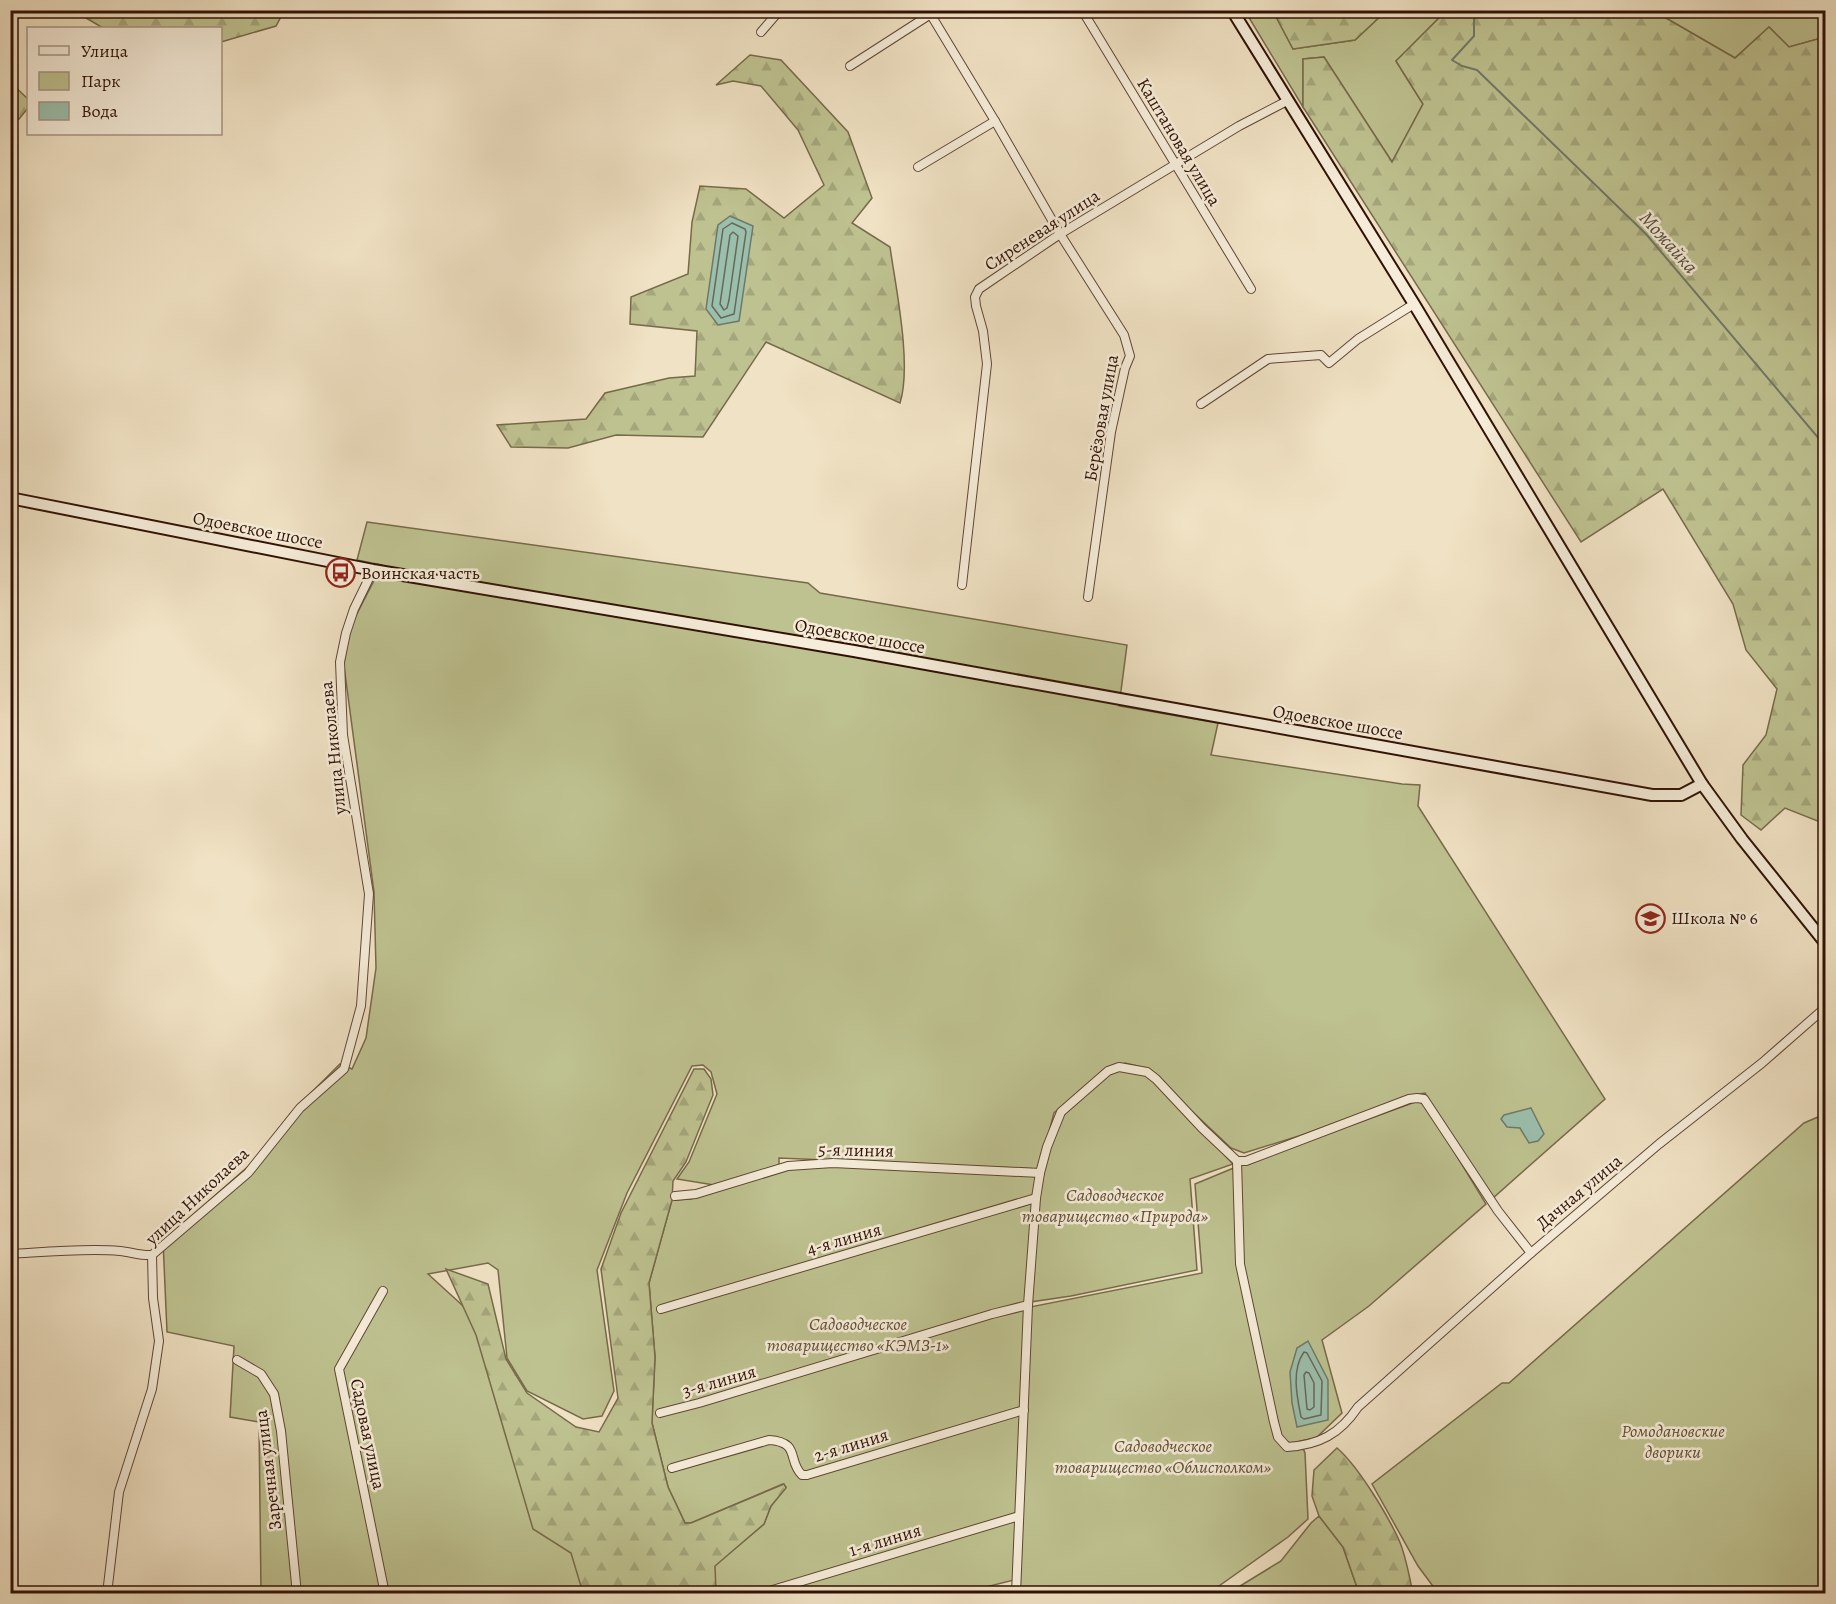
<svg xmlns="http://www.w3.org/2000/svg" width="1836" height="1604" viewBox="0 0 1836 1604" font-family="Alegreya,serif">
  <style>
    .green { fill: #bec290; stroke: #776a4a; stroke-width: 1.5 }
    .forest { fill: url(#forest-firs); stroke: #776a4a; stroke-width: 1.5 }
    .water { fill: #9bbfad; stroke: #707969; stroke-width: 1.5 }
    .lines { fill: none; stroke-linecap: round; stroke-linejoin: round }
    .shore { stroke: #666858; stroke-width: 1.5 }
    .stream { stroke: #707969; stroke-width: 2 }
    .street-casing { stroke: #604534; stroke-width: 10 }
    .secondary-casing { stroke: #301104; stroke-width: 14 }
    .street { stroke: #f5ecd9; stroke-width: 8 }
    .secondary { stroke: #f5ecd9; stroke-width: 10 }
    .labels { text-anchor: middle; stroke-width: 5; stroke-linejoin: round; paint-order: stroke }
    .street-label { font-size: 18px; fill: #301104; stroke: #f5ecd9 }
    .poi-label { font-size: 18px; fill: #301104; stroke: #f5ecd9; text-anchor: start }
    .park-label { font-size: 18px; font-style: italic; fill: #624f35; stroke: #f5ecd9 }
    .water-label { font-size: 20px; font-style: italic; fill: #554e3f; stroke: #f5ecd9 }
  </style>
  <defs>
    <pattern id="forest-firs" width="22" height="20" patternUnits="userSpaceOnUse" patternTransform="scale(1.5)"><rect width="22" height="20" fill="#bec290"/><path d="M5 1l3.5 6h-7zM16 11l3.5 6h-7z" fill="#a4a67b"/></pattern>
  </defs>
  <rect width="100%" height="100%" fill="#f0e2c4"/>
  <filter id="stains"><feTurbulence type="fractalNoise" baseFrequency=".00333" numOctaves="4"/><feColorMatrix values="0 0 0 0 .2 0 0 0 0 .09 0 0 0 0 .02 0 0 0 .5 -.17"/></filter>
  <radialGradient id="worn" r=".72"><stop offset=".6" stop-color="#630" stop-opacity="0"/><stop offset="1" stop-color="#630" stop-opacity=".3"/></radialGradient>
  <g class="green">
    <path d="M1245 11H1273L1293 49 1355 40 1386 11H1446L1396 61 1423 104 1392 162 1324 57 1303 59V107Z"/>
    <path d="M1584 11H1825V37L1789 47 1769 27 1735 58 1659 14Z"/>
    <path d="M367 522 808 583 820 593 1127 645 1119 706 1218 723 1211 755 1402 784 1420 785 1418 806 1605 1099 1493 1198 1425 1093 1408 1096 1302 1135 1244 1153 1231 1148 1146 1068 1125 1063 1103 1071 1054 1113 1039 1169 779 1158V1165L714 1185 677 1179 689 1162 717 1094 711 1072 703 1065 692 1066 627 1193 597 1270 614 1391 602 1416 583 1419 527 1391 507 1358 498 1270 488 1263 428 1274 485 1326 581 1550 590 1593H261L259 1422 230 1417 234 1346 167 1332 163 1241 252 1163 291 1113 340 1064 352 1069 366 1038 376 968 374 892 344 666 347 633 382 565 357 560Z"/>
    <path d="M1120 1069 1151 1076 1233 1164 1190 1179 1197 1270 1071 1296 1030 1302C1035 1249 1035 1156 1066 1112 1075 1098 1098 1084 1111 1073Z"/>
    <path d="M1418 1101 1427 1107 1486 1204 1369 1306 1322 1340 1342 1413 1316 1438 1300 1441 1305 1453 1308 1519 1288 1537 1209 1593 1018 1594 1030 1307 1202 1273 1195 1184 1236 1167Z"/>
    <path d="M1825 1114V1593H1438L1418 1566 1372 1484 1502 1383H1509L1804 1123Z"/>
    <path d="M828 1165 1037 1175 1014 1580 962 1593H716L714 1566 764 1524 771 1506 786 1487 783 1484 691 1523H685L668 1487 652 1423 655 1357 649 1283 672 1200 691 1199 789 1168Z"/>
    <path d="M1319 1516 1343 1547 1359 1593 1227 1594 1281 1561 1311 1523Z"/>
  </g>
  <g class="forest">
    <path d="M74 11H284L276 26 221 42 220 28H103Z"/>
    <path d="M1273 11H1386L1355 40 1293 49Z"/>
    <path d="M1516 11 1520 13 1521 10 1659 14 1735 58 1769 27 1789 47 1825 37V824L1785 808 1761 830 1741 815 1743 765 1766 735 1777 689 1746 650 1733 604 1663 489 1581 542 1303 107V59L1324 57 1392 162 1423 104 1396 61 1446 11Z"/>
    <path d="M750 55 781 60 848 132 872 198 852 223 890 247C896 289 912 365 900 403L766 342 703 437 616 435 568 448 511 447 497 425 586 419 605 393 669 378 695 376 697 331 630 324 631 297 688 274 692 222 700 186 746 189 784 218 824 185 798 130 761 86 733 81 716 85Z"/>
    <path d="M11 83 28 99V108L19 119 11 115Z"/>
    <path d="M694 1069H704L711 1079 713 1095 686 1162 673 1181 672 1200 649 1283 655 1357 652 1423 668 1487 685 1523H691L784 1484 786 1488 771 1506 764 1524 715 1566 716 1593H583L571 1553 533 1529 476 1335 446 1269 488 1284 506 1359 527 1393 576 1427 599 1432 618 1398 601 1269 621 1213Z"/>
    <path d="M1337 1448C1358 1466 1387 1514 1399 1540 1406 1556 1409 1576 1413 1593H1359L1343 1547 1319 1516 1312 1496 1314 1470Z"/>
  </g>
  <g class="water">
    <path d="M730 216 753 226 739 321 718 325 706 309 718 225Z"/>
    <path d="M1531 1108 1544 1134 1538 1141 1529 1143 1520 1128 1507 1127 1501 1119 1504 1115Z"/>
    <path d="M1308 1341 1328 1380V1420L1297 1427 1292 1403 1290 1372 1297 1348Z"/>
  </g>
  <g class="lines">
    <g class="shore">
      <path d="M732 223 745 229 746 232 734 314 721 318 712 306 723 229Z"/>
      <path d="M733 232 738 236 729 300 727 308 724 310 720 304 730 235Z"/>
      <path d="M1304 1352 1307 1353 1322 1381 1321 1415 1304 1419 1301 1417C1297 1397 1291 1370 1304 1352Z"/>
      <path d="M1306 1372 1309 1373 1314 1383V1407L1310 1410 1307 1409 1304 1375Z"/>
    </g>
    <path class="stream" d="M1474 10V36L1452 60 1462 66 1477 70 1646 234 1826 447"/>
    <defs>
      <g id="street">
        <path d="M928 10 995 121 1060 234 1124 335 1130 356 1125 368 1111 432 1088 597"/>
        <path d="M1082 10 1251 289"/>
        <path d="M761 32 780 10"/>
        <path d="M850 66 937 10"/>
        <path d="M918 167 995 121"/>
        <path d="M1201 404 1268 359 1321 355 1329 363 1358 339 1414 304"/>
        <path d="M962 585 987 364 983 331 976 306 975 297 979 289 1060 234 1239 126 1287 101"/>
        <path d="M1237 1161 1240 1264 1274 1422 1278 1437 1287 1447C1319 1445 1340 1434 1358 1407L1531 1253 1659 1144 1762 1063 1826 1007"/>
        <path d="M675 1196 696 1194 788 1166 833 1163 1040 1173"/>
        <path d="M10 1254C45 1252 85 1248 120 1251 131 1252 141 1256 152 1255"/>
        <path d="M383 1291 339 1369 385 1594"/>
        <path d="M661 1309 1036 1198"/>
        <path d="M237 1360 261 1374 274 1394 281 1431 297 1594"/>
        <path d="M660 1413 699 1403 992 1314 1028 1305"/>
        <path d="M672 1468 769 1440C801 1442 787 1461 802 1475H807L1024 1410"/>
        <path d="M10 1533H11"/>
        <path d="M107 1594 119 1492 152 1389 159 1341 153 1298 152 1255 248 1173 300 1108 344 1069 361 1006 369 894 343 735 340 662 346 633 354 609 373 570"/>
        <path d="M759 1594 1019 1516"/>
        <path d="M1016 1594 1028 1305 1036 1198 1040 1173 1047 1147 1061 1112 1108 1071 1119 1067 1147 1072 1156 1079 1202 1128 1237 1161H1246L1409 1099 1417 1098 1424 1099 1498 1211 1531 1253"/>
      </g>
      <g id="secondary">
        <path d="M1232 10 1414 304 1702 784 1742 839 1826 944"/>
        <path d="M10 498 373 570 854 651 1652 795H1681L1702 784"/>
      </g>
    </defs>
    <use href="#street" class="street-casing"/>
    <use href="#secondary" class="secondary-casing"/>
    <use href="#street" class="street"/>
    <use href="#secondary" class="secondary"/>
  </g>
  <defs>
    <symbol id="bus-ring" viewBox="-11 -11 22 22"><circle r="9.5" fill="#f5ecd9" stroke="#8f2418" stroke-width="1.5"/><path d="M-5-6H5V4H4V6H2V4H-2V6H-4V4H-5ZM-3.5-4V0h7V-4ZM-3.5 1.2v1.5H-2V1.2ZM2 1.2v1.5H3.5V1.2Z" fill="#8f2418"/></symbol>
    <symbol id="school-ring" viewBox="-11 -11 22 22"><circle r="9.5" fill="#f5ecd9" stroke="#8f2418" stroke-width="1.5"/><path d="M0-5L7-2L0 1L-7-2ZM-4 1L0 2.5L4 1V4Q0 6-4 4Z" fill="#8f2418"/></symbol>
  </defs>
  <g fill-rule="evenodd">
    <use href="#bus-ring" x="324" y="556" width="33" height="33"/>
    <use href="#school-ring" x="1634" y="902" width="33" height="33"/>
  </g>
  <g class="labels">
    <g class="street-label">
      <text transform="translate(1179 142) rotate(59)" y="6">Каштановая улица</text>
      <text transform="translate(1042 230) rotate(-33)" y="6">Сиреневая улица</text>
      <text transform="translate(1101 418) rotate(-80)" y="6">Берёзовая улица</text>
      <text transform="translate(258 530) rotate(11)" y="6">Одоевское шоссе</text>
      <text transform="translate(860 636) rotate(10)" y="6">Одоевское шоссе</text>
      <text transform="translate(1338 722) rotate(10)" y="6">Одоевское шоссе</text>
      <text transform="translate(333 748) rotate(-96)" y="6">улица Николаева</text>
      <text transform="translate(856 1150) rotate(1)" y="6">5-я линия</text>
      <text transform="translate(1579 1192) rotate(-40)" y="6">Дачная улица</text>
      <text transform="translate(197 1196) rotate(-43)" y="6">улица Николаева</text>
      <text transform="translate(844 1239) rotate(-16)" y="6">4-я линия</text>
      <text transform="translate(719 1381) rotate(-16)" y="6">3-я линия</text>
      <text transform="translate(368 1434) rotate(78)" y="6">Садовая улица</text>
      <text transform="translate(851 1445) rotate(-17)" y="6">2-я линия</text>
      <text transform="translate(268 1470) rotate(-97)" y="6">Заречная улица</text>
      <text transform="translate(885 1540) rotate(-17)" y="6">1-я линия</text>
    </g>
    <g class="poi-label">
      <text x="361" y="579">Воинская часть</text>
      <text x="1671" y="924">Школа № 6</text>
    </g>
    <g class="park-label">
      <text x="1115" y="1201">Садоводческое<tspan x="1115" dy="21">товарищество «Природа»</tspan></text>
      <text x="858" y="1330">Садоводческое<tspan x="858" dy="21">товарищество «КЭМЗ-1»</tspan></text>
      <text x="1673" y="1437">Ромодановские<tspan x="1673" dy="21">дворики</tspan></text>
      <text x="1163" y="1452">Садоводческое<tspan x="1163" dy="21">товарищество «Облисполком»</tspan></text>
    </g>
    <g class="water-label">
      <text transform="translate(1669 242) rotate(48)" y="7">Можайка</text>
    </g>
  </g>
  <rect width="1836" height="1604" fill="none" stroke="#f0e2c4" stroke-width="36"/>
  <rect x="12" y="12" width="1812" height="1580" fill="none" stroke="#301104" stroke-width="3"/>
  <rect x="18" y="18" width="1800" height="1568" fill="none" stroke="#301104" stroke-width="1.5"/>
  <rect x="27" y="27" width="195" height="108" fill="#f5ecd9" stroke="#a69484" stroke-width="1.5"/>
  <rect x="39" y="46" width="30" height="9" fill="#f5ecd9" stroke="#a69484" stroke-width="1.5"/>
  <text x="81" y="57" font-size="18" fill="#301104">Улица</text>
  <rect x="39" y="72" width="30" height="18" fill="#bec290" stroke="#a69484" stroke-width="1.5"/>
  <text x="81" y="87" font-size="18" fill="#301104">Парк</text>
  <rect x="39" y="102" width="30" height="18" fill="#9bbfad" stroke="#a69484" stroke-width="1.5"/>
  <text x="81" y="117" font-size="18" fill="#301104">Вода</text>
  <rect width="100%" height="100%" filter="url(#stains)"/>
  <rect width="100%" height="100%" fill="url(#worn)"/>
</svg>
